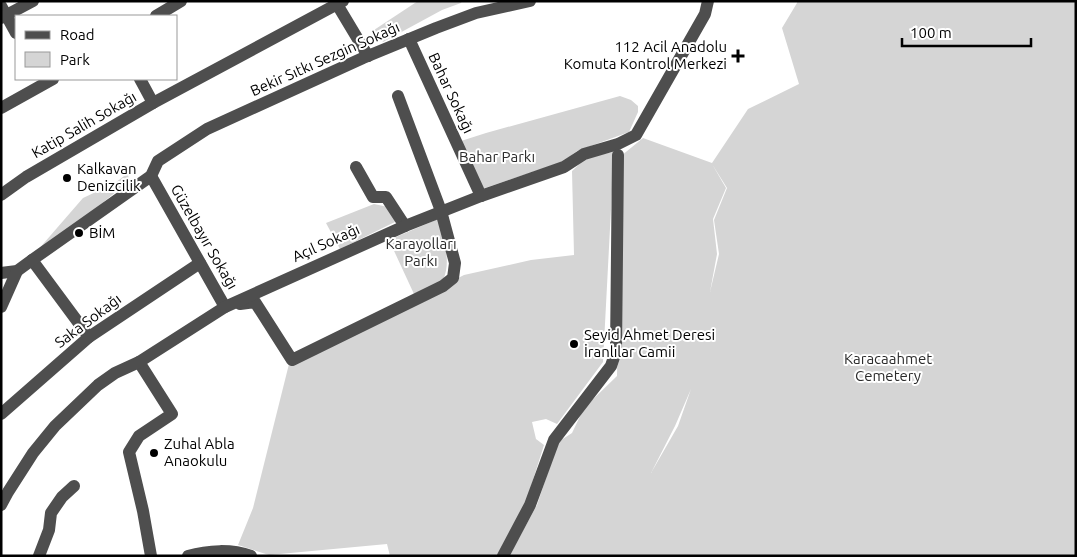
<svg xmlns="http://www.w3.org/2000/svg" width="1077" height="557" viewBox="0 0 1077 557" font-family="Ubuntu,sans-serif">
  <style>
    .green { fill: #d5d5d5; fill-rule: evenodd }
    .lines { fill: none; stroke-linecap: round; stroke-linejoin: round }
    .minor { stroke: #4e4e4e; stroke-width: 12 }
    .poi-dot { fill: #000; stroke: #fff; stroke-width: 2 }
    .labels { text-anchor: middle; stroke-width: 4; stroke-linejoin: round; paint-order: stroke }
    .poi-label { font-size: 15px; fill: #000; stroke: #fff; text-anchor: start }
    .street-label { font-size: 15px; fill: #000; stroke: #fff }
    .park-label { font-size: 15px; fill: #2c2c2c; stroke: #fff }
  </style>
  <rect width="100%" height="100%" fill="#fff"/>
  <g class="green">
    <path d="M418 1H462L461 3 442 10 383 42 374 30Z"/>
    <path d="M797 1H1076V556H509L537 505 558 442 572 433 584 408 617 376 621 156 643 138 712 163 748 109 799 84 782 28 797 3ZM712 164 727 188 714 220 719 254 710 292 717 254 713 219 726 188ZM691 389 678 426 651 473 675 426Z"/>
    <path d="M620 96 631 100 638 106V112L629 132 577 151 562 162 482 189 461 141 486 133Z"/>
    <path d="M614 152 603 362 557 424 546 419 532 422 536 439 544 445 526 502 499 556H390L387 544 269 555 238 545 253 508 289 364 464 275 531 260 574 255 572 171 587 157Z"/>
    <path d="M128 173 129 181 83 219 31 258 83 198 115 183Z"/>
    <path d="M374 204 388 207 397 221 340 249 326 223Z"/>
    <path d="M438 219C443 240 452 260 443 280L414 294 389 240Z"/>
  </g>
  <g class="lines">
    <g class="minor">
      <path d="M335 1 368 56"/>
      <path d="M1 6 16 33"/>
      <path d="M156 16 181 1"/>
      <path d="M1 18 33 1"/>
      <path d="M409 39 481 196"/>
      <path d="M140 79 153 103"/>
      <path d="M1 108 53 79"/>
      <path d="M356 167 373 197H386L405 226"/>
      <path d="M151 176 225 307"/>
      <path d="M1 195 26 177 153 103 343 1"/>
      <path d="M32 260 89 337"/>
      <path d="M1 273 17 271 32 260 151 176 158 161 207 129 363 58 436 28 476 13 530 1"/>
      <path d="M240 304 255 302 292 360 443 286 453 278 455 263 441 211 398 96"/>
      <path d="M1 307 17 271"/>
      <path d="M139 362 172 414 139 436 129 452 143 511 151 556"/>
      <path d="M1 414 89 337 200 263"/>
      <path d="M1 505 8 492 33 453 55 426 98 385 115 373 139 362 225 307 405 226 481 196 564 167 584 154 618 144 636 135 705 14 708 1"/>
      <path d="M39 556 49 530 51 513 62 497 74 486"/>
      <path d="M188 556C208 550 232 549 251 556"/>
      <path d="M503 556 530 505 554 440 611 366 616 351 618 155"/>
    </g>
  </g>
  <g class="poi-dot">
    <path d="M735.5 48.5h5v5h5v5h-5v5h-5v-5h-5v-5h5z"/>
    <circle cx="67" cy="178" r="5"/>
    <circle cx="79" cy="233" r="5"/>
    <circle cx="574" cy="344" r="5"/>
    <circle cx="154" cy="453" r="5"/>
  </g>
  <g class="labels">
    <g class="poi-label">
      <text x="727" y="52" text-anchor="end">112 Acil Anadolu<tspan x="727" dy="17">Komuta Kontrol Merkezi</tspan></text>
      <text x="77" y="174">Kalkavan<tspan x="77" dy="17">Denizcilik</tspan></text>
      <text x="89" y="238">BİM</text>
      <text x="584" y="340">Seyid Ahmet Deresi<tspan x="584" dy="17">İranlılar Camii</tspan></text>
      <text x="164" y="449">Zuhal Abla<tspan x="164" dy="17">Anaokulu</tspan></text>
    </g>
    <g class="street-label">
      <text transform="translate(325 59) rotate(-24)" y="5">Bekir Sıtkı Sezgin Sokağı</text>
      <text transform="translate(451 93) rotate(65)" y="5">Bahar Sokağı</text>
      <text transform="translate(84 125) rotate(-30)" y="5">Katip Salih Sokağı</text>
      <text transform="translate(204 237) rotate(60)" y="5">Güzelbayır Sokağı</text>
      <text transform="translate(326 243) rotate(-24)" y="5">Açıl Sokağı</text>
      <text transform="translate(88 321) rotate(-37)" y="5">Saka Sokağı</text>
    </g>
    <g class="park-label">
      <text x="497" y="162">Bahar Parkı</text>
      <text x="421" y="249">Karayolları<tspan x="421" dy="17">Parkı</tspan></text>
      <text x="888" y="364">Karacaahmet<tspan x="888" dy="17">Cemetery</tspan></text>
    </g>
  </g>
  <rect width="1077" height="557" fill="none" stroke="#000000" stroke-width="5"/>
  <rect x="15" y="15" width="162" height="65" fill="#ffffff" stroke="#999999"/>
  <rect x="25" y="31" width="25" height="8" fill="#4e4e4e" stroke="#999999"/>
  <text x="60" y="40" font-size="15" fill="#000000">Road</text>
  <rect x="25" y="52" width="25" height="15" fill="#d5d5d5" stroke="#999999"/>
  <text x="60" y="65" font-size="15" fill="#000000">Park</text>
  <path d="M902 38v8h129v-8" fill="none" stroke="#000000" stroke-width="2.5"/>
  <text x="910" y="38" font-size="15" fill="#000000" stroke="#ffffff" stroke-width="4" paint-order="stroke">100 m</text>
</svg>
